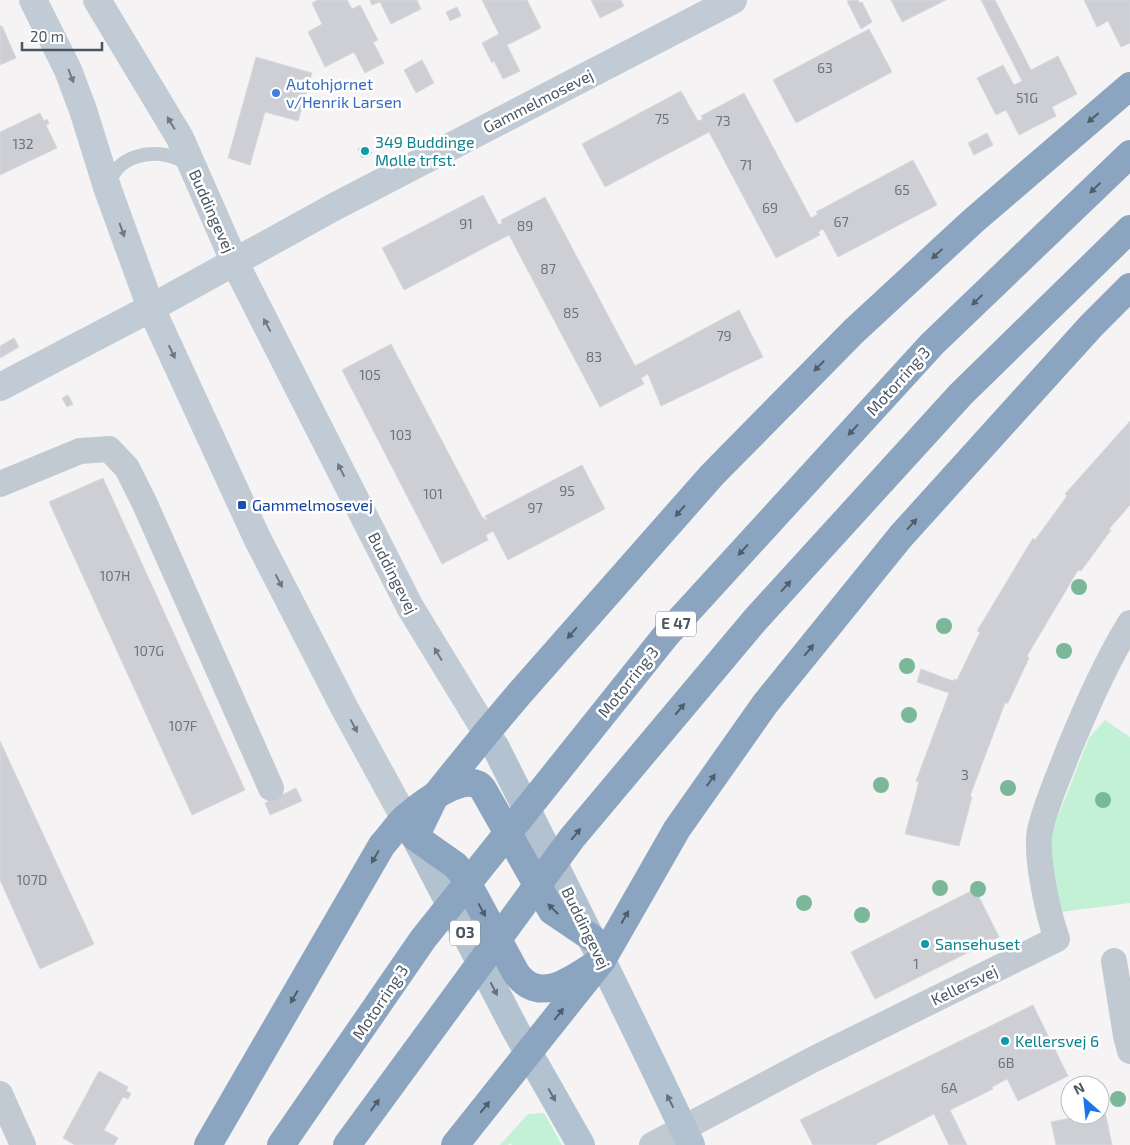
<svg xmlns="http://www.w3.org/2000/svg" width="1130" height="1145" viewBox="0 0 1130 1145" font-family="'Exo 2',sans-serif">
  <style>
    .green { fill: #c3f1d5 }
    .building { fill: #cdcfd5; stroke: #d7d9de }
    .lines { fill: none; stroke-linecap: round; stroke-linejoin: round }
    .lane { stroke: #c1cad2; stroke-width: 14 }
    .street { stroke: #c1cad2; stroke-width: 26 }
    .secondary { stroke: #c1cbd6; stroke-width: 28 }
    .primary { stroke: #b3c2d1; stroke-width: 28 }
    .highway { stroke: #8ba5c1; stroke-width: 28 }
    .tree { fill: #7bb799 }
    .oneway { fill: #6e7984 }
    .oneway2 { fill: #505e6b }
    .oneway3 { fill: #64717d }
    .shop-dot { fill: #3f7fe0; stroke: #fff; stroke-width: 2 }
    .culture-dot { fill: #0f9aa8; stroke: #fff; stroke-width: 2 }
    .transit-dot { fill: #1a4fb4; stroke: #fff; stroke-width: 2 }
    .labels { text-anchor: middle; stroke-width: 5; stroke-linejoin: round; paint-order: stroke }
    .number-label { font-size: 14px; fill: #6b747e }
    .shield { fill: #fff; stroke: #808990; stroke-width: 1 }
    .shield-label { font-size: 15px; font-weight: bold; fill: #4a5661 }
    .shop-label { font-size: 16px; fill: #366cbe; stroke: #fff; text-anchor: start }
    .street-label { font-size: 16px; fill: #4a5661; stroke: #fff }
    .culture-label { font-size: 16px; fill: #0d838f; stroke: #fff; text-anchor: start }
    .transit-label { font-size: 16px; fill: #164399; stroke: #fff; text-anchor: start }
  </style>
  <rect width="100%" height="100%" fill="#f5f3f3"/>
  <g class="green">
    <path d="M1105 720 1130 737V903L1061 912 1049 839 1089 738Z"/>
    <path d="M544 1113 562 1145H512L510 1143 508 1145H500L528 1114Z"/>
  </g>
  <g class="building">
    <path d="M318 0H347L352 9 360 5 378 40 373 42 384 63 365 73 354 52 325 67 308 32 322 24 312 3Z"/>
    <path d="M370 0H417L421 9 391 24 380 2 372 5Z"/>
    <path d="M482 0H527L541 28 507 45 520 71 503 79 494 61 492 63 482 43 499 34Z"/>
    <path d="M591 0H621L624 6 600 18Z"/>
    <path d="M858 0 860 3 862 2 872 22 861 29 847 1Z"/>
    <path d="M891 0H946L902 22Z"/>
    <path d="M981 0H995L1031 70 1058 56 1077 94 1052 107 1056 116 1019 135 1006 110 996 115 977 78 1003 65 1014 85 1022 81Z"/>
    <path d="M1084 0H1130V43L1121 47 1108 21 1097 27Z"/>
    <path d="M457 7 461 16 450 21 446 12Z"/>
    <path d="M0 26H2L16 58 0 65Z"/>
    <path d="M869 29 892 72 796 123 773 80Z"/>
    <path d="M256 57 312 73 298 121 265 112 250 165 228 158Z"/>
    <path d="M422 60 434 83 416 93 404 70Z"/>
    <path d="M681 91 698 121 703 119 701 116 744 93 811 218 818 214 816 212 913 160 937 205 838 257 823 229 818 232 820 235 776 258 709 132 605 187 582 144Z"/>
    <path d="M40 113 44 121 47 119 49 124 46 125 57 148 0 175V132Z"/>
    <path d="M987 133 993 145 974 155 968 143Z"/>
    <path d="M367 145 372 153 362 158 358 149Z"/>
    <path d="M483 195 499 225 502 223 501 220 545 197 635 366 739 310 763 357 661 406 648 374 641 378 644 384 600 407 509 235 404 290 382 248Z"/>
    <path d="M14 338 19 347 0 358V346Z"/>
    <path d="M391 344 482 517 488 521 485 516 582 465 605 509 508 560 493 531 486 535 488 540 442 564 342 370Z"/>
    <path d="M68 395 73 404 67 407 62 398Z"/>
    <path d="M1130 421V505L1109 529 1111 530 1081 571 1078 570 1027 656 1029 658 1008 703H1005L970 796 972 797 959 846 905 834 919 782 916 781 949 693 917 682 921 669 953 681 954 679 957 680 980 632 977 631 1033 538 1035 540 1067 496 1065 494Z"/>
    <path d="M103 478 245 790 192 815 49 502Z"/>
    <path d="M0 741 94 944 40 969 0 880Z"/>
    <path d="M296 788 302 801 270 815 265 803Z"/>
    <path d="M975 889 999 937 875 999 851 952Z"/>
    <path d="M1033 1005 1068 1076 1018 1101 1007 1079 992 1087 993 1089 950 1110 967 1145H949L934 1114 876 1144 877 1145H813L800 1120Z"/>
    <path d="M99 1071 128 1087 126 1091 131 1093 128 1099 123 1097 104 1130 118 1138 114 1145H75L63 1138Z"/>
    <path d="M1105 1111 1112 1145H1056L1051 1122 1085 1115H1100V1112Z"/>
  </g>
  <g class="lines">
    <path class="lane" d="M109 185C115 156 152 148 176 158 181 159 185 164 188 168"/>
    <g class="street">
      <path d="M0 484 80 451 109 449 127 468 144 502 271 788"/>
      <path d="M1114 961 1126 1036 1130 1051"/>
      <path d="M0 1094 23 1145"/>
      <path d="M652 1145 812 1060 1057 939C1048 914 1035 855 1040 830 1046 804 1058 778 1067 754 1086 708 1104 666 1130 623"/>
    </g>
    <g class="secondary">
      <path d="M33 0 68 70 83 110 108 190 151 308 257 538 345 709 415 837"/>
      <path d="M97 0 180 138 235 263 410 607 496 748"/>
      <path d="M0 387 151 308 334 207 733 0"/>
    </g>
    <g class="primary">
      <path d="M496 748C562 879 628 1011 691 1145"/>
      <path d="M415 837 515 1029 581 1145"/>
    </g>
    <g class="highway">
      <path d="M602 960C575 977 541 1007 516 973L462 873 455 865 415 837 435 796 487 732 519 694 712 475 854 331 973 221 1130 86"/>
      <path d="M208 1145 382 845C390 836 397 826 405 818 420 805 470 766 484 791L552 911 592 938"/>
      <path d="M281 1145 423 939 667 634 932 344 1130 154"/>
      <path d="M347 1145 572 838 755 620 961 394 1130 229"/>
      <path d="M455 1145 602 960 677 829 765 704 901 536 1091 326 1130 287"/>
    </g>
  </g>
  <g class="tree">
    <circle cx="1079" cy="587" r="8"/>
    <circle cx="944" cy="626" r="8"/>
    <circle cx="1064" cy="651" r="8"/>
    <circle cx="907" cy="666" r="8"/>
    <circle cx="909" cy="715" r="8"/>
    <circle cx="881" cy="785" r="8"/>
    <circle cx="1008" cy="788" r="8"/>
    <circle cx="1103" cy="800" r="8"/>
    <circle cx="940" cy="888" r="8"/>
    <circle cx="978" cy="889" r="8"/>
    <circle cx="804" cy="903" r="8"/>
    <circle cx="862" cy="915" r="8"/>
    <circle cx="1118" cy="1099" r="8"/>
  </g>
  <defs><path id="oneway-solid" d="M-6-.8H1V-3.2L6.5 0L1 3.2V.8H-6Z" transform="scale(1.25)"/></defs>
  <g class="oneway">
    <use href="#oneway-solid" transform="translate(71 76) rotate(69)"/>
    <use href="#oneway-solid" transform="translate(171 123) rotate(-121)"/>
    <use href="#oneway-solid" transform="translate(122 230) rotate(70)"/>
    <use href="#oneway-solid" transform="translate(267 325) rotate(-118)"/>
    <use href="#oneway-solid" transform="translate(172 352) rotate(65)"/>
    <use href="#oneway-solid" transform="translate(341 470) rotate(-117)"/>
    <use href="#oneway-solid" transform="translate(279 581) rotate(63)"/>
    <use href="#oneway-solid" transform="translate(438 654) rotate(-121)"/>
    <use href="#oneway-solid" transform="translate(354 726) rotate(62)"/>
  </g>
  <g class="oneway2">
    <use href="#oneway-solid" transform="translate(1093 118) rotate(139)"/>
    <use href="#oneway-solid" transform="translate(1095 188) rotate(136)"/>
    <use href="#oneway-solid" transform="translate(937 254) rotate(137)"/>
    <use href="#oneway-solid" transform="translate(977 300) rotate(136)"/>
    <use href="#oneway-solid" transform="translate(819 366) rotate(135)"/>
    <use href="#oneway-solid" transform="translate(853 430) rotate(132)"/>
    <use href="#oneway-solid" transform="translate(680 511) rotate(131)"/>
    <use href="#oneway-solid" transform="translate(912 524) rotate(-48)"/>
    <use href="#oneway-solid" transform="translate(743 550) rotate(132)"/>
    <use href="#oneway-solid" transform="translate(786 586) rotate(-48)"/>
    <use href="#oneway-solid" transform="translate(572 633) rotate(131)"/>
    <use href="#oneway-solid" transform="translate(809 650) rotate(-51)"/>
    <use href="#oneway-solid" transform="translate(680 709) rotate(-50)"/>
    <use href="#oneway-solid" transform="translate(711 780) rotate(-55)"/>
    <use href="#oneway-solid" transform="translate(576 834) rotate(-51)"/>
    <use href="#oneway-solid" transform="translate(375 857) rotate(120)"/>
    <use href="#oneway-solid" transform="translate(553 909) rotate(-135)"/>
    <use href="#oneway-solid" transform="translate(482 910) rotate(62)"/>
    <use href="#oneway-solid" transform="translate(625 917) rotate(-61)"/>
    <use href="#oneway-solid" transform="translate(294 997) rotate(120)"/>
    <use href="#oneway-solid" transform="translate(559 1014) rotate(-52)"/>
    <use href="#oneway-solid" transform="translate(375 1105) rotate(-54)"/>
    <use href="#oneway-solid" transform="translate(485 1107) rotate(-51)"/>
  </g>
  <g class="oneway3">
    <use href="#oneway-solid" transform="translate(494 989) rotate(63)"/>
    <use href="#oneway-solid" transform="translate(552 1095) rotate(61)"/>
    <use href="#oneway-solid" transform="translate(670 1101) rotate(-116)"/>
  </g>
  <circle class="shop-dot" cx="276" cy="93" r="5"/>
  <g class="culture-dot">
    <circle cx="365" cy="151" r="5"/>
    <circle cx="925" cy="944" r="5"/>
    <circle cx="1005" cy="1041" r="5"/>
  </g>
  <rect class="transit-dot" x="237" y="500" width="10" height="10" rx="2.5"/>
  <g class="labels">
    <g class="number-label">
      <text x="825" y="73">63</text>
      <text x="1027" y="103">51G</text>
      <text x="662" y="124">75</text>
      <text x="723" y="126">73</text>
      <text x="23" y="149">132</text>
      <text x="746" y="170">71</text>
      <text x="902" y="195">65</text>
      <text x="770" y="213">69</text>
      <text x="841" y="227">67</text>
      <text x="466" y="229">91</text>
      <text x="525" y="231">89</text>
      <text x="548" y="274">87</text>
      <text x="571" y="318">85</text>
      <text x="724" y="341">79</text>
      <text x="594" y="362">83</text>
      <text x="370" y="380">105</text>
      <text x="401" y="440">103</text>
      <text x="567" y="496">95</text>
      <text x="433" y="499">101</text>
      <text x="535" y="513">97</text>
      <text x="115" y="581">107H</text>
      <text x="149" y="656">107G</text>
      <text x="183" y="731">107F</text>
      <text x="965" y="780">3</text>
      <text x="32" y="885">107D</text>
      <text x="916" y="969">1</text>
      <text x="1006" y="1068">6B</text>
      <text x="949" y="1093">6A</text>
    </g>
    <g class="shield">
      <rect x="656" y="611.5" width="40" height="25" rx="4"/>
      <rect x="450" y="920.5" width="30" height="25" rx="4"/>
    </g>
    <g class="shield-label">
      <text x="676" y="629">E 47</text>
      <text x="465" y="938">O3</text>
    </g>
    <g class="shop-label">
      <text x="286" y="90">Autohjørnet<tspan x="286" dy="18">v/Henrik Larsen</tspan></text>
    </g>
    <g class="street-label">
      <text transform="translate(538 101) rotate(-27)" y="6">Gammelmosevej</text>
      <text transform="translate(212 211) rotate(66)" y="6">Buddingevej</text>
      <text transform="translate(898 381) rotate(-48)" y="6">Motorring 3</text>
      <text transform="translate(393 573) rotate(63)" y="6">Buddingevej</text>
      <text transform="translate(628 682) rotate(-51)" y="6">Motorring 3</text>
      <text transform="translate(586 928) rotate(64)" y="6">Buddingevej</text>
      <text transform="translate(964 985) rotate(-26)" y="6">Kellersvej</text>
      <text transform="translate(380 1002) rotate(-56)" y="6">Motorring 3</text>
    </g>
    <g class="culture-label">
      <text x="375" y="148">349 Buddinge<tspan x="375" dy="18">Mølle trfst.</tspan></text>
      <text x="935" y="950">Sansehuset</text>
      <text x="1015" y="1047">Kellersvej 6</text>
    </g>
    <g class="transit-label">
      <text x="252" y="511">Gammelmosevej</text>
    </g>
  </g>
  <g transform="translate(1085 1100) rotate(333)"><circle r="24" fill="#ffffff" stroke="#b7bbc0"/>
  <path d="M0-4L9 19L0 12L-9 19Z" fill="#1a73e8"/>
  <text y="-8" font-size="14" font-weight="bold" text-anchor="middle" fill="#4a5661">N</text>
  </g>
  <path d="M22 42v8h80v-8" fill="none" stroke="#4a5661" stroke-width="2.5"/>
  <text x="30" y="42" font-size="15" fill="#4a5661" stroke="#ffffff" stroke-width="4" paint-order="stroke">20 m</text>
</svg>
